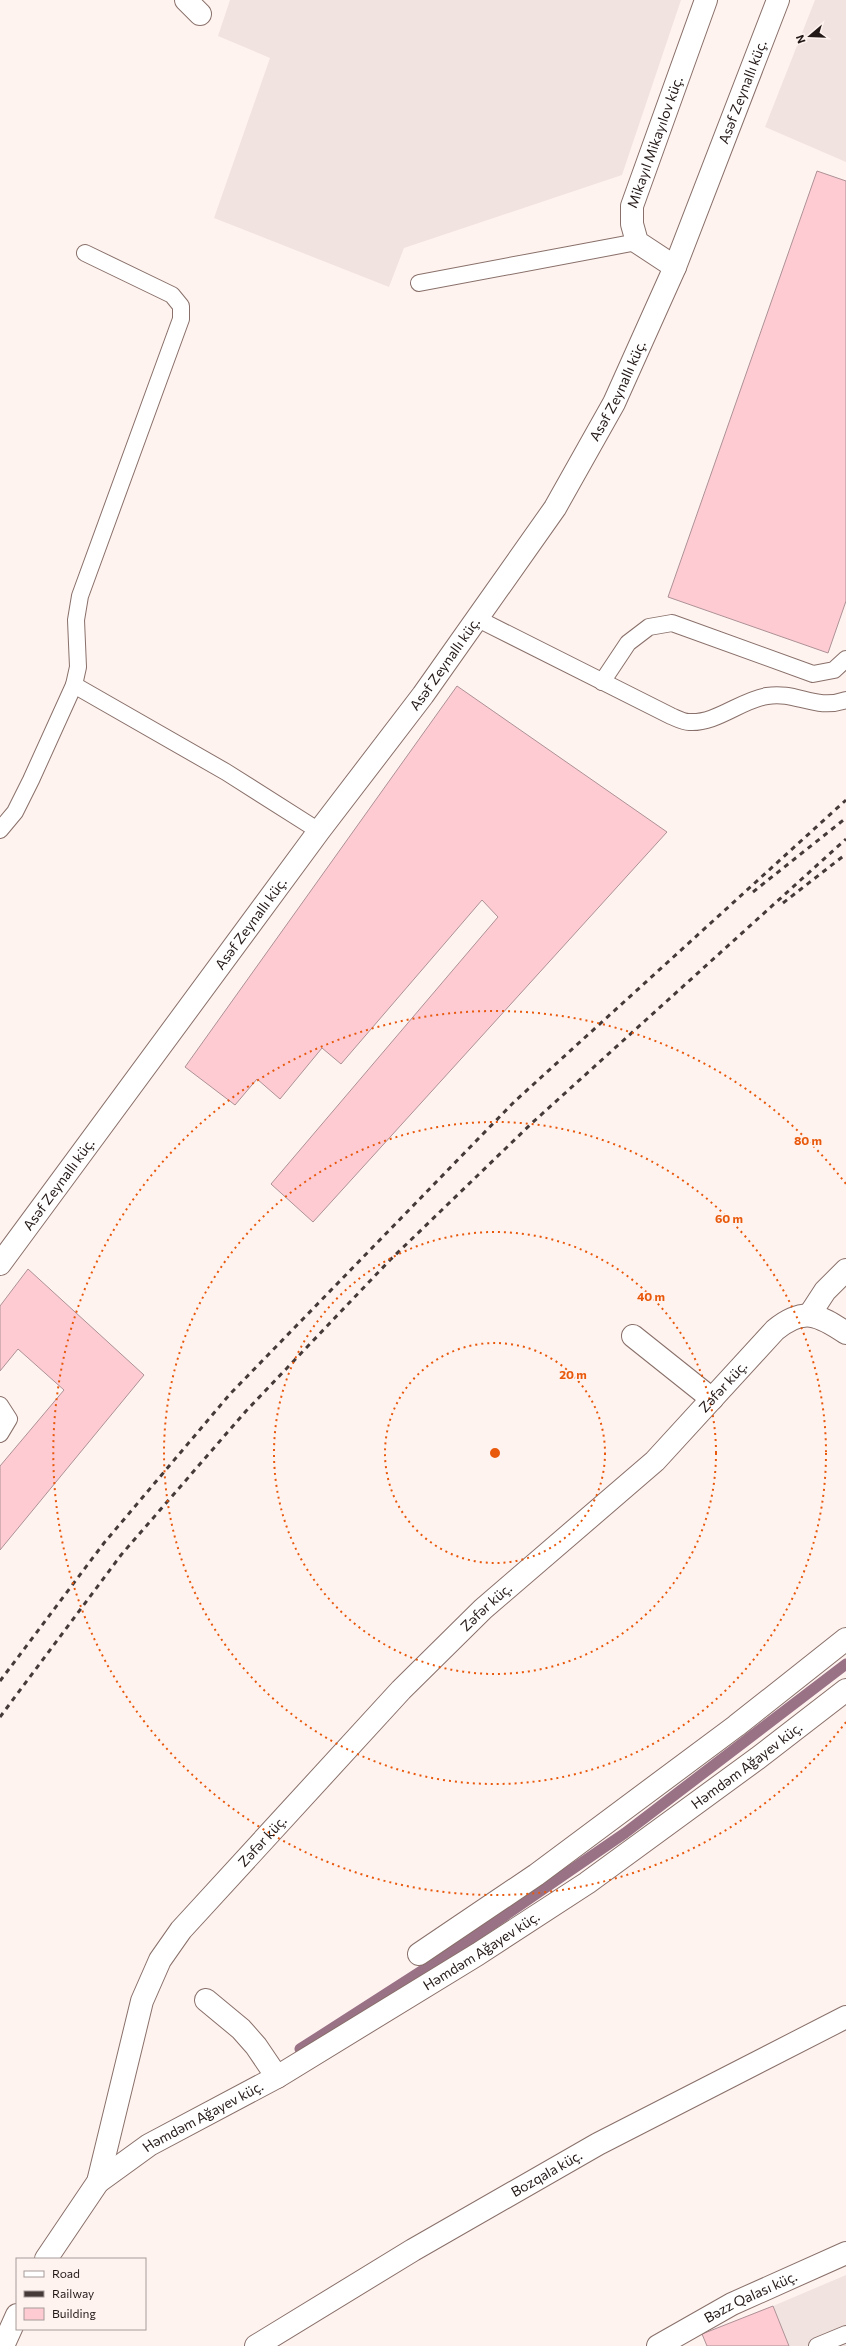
<svg xmlns="http://www.w3.org/2000/svg" width="846" height="2346" viewBox="0 0 846 2346" font-family="Commissioner,sans-serif">
  <style>
    .built { fill: #f1e3e0 }
    .lines { fill: none; stroke-linecap: round; stroke-linejoin: round }
    .stream { stroke: #9a7286; stroke-width: 11 }
    .building { fill: #fecbd3; stroke: #ac9195 }
    .service-casing { stroke: #89706a; stroke-width: 18 }
    .minor-casing { stroke: #89706a; stroke-width: 24 }
    .tertiary-casing { stroke: #89706a; stroke-width: 24 }
    .secondary-casing { stroke: #89706a; stroke-width: 24 }
    .service { stroke: #fff; stroke-width: 16 }
    .minor { stroke: #fff; stroke-width: 22 }
    .tertiary { stroke: #fff; stroke-width: 22 }
    .secondary { stroke: #fff; stroke-width: 22 }
    .rail { stroke: #453a38; stroke-width: 3; stroke-dasharray: 5 5; stroke-linecap: butt }
    .ring { fill: none; stroke: #e8590c; stroke-width: 2; stroke-dasharray: 2 4 }
    .labels { text-anchor: middle; stroke-width: 3.5; stroke-linejoin: round; paint-order: stroke }
    .street-label { font-size: 14px; fill: #231917; stroke: #fff3f0 }
    .centre { fill: #e8590c; stroke: #fff3f0; stroke-width: 2 }
    .ring-label { font-size: 12px; text-anchor: middle; font-weight: bold; fill: #e8590c; stroke: #fff3f0; stroke-width: 3.5; stroke-linejoin: round; paint-order: stroke }
  </style>
  <rect width="100%" height="100%" fill="#fff3f0"/>
  <g class="built">
    <path d="M230 0H681L622 175 404 248 389 287 214 218 270 58 218 36Z"/>
    <path d="M815 0H846V162L765 127Z"/>
    <path d="M846 2275V2346H789L773 2306Z"/>
  </g>
  <g class="lines">
    <path class="stream" d="M300 2049 459 1947 625 1833 846 1664"/>
  </g>
  <g class="building">
    <path d="M817 171 846 181V601L828 653 668 597Z"/>
    <path d="M457 686 667 832 313 1222 271 1184 498 917 482 900 341 1064 322 1048 280 1099 257 1079 235 1105 185 1067Z"/>
    <path d="M28 1269 144 1375 0 1550V1466L64 1390 18 1349 0 1371V1306Z"/>
    <path d="M773 2306 789 2346H707L702 2334Z"/>
  </g>
  <g class="lines">
    <defs>
      <g id="service">
        <path d="M419 283 637 242"/>
        <path d="M478 619 671 716C676 718 683 722 689 722 716 724 741 700 767 696 797 691 815 711 846 700"/>
        <path d="M602 682 628 643 649 627 672 623 813 674 834 670 846 659"/>
        <path d="M74 685 226 772 319 831"/>
        <path d="M0 830 15 812 31 780 74 685 78 667 76 620 80 596 181 319V306L172 295 85 253"/>
        <path d="M0 1405 9 1419 0 1434"/>
        <path d="M817 2346 846 2334"/>
      </g>
      <g id="minor">
        <path d="M186 0 200 14"/>
        <path id="s1" d="M675 267 637 242 632 224V206L706 0"/>
        <path d="M810 1314 825 1291 846 1270"/>
        <path d="M633 1336 712 1399"/>
        <path d="M419 1954 536 1875 736 1726 846 1639"/>
        <path d="M206 2000 241 2029 256 2046 277 2077"/>
        <path id="s2" d="M256 2346 413 2250 598 2144 846 2017"/>
        <path id="s3" d="M658 2346 732 2304 846 2253"/>
      </g>
      <g id="tertiary">
        <path id="s4" d="M98 2182 149 2145 277 2077 478 1954 587 1883 758 1758 846 1690"/>
        <path id="s5" d="M46 2259 98 2182 142 2001 160 1960 181 1930 401 1690 483 1609 655 1461 775 1330C803 1307 818 1314 846 1333"/>
        <path d="M3 2346 17 2315"/>
      </g>
      <g id="secondary">
        <path id="s6" d="M0 1264 319 831 423 695 555 508 614 403 675 267 778 0"/>
      </g>
    </defs>
    <use href="#service" class="service-casing"/>
    <use href="#minor" class="minor-casing"/>
    <use href="#tertiary" class="tertiary-casing"/>
    <use href="#secondary" class="secondary-casing"/>
    <use href="#service" class="service"/>
    <use href="#minor" class="minor"/>
    <use href="#tertiary" class="tertiary"/>
    <use href="#secondary" class="secondary"/>
    <g class="rail">
      <path d="M753 892 846 818"/>
      <path d="M783 903 846 854"/>
      <path d="M0 1681 104 1543 230 1394 514 1102 846 800"/>
      <path d="M0 1717 121 1555 246 1411 390 1260 532 1123 846 839"/>
    </g>
  </g>
  <g class="ring">
    <circle cx="495" cy="1453" r="110"/>
    <circle cx="495" cy="1453" r="221"/>
    <circle cx="495" cy="1453" r="331"/>
    <path d="M846 1722A442 442 0 1 1 846 1184"/>
  </g>
  <g class="labels">
    <g class="street-label">
      <text dy="5" stroke="none"><textPath href="#s6" startOffset="1395">Asəf Zeynallı küç.</textPath></text>
      <text dy="5" stroke="none"><textPath href="#s1" startOffset="150">Mikayıl Mikayılov küç.</textPath></text>
      <text dy="5" stroke="none"><textPath href="#s6" startOffset="1071">Asəf Zeynallı küç.</textPath></text>
      <text dy="5" stroke="none"><textPath href="#s6" startOffset="747">Asəf Zeynallı küç.</textPath></text>
      <text dy="5" stroke="none"><textPath href="#s6" startOffset="423">Asəf Zeynallı küç.</textPath></text>
      <text dy="5" stroke="none"><textPath href="#s6" startOffset="99">Asəf Zeynallı küç.</textPath></text>
      <text dy="5" stroke="none"><textPath href="#s5" startOffset="1129">Zəfər küç.</textPath></text>
      <text dy="5" stroke="none"><textPath href="#s5" startOffset="805">Zəfər küç.</textPath></text>
      <text dy="5" stroke="none"><textPath href="#s4" startOffset="772">Həmdəm Ağayev küç.</textPath></text>
      <text dy="5" stroke="none"><textPath href="#s5" startOffset="481">Zəfər küç.</textPath></text>
      <text dy="5" stroke="none"><textPath href="#s4" startOffset="448">Həmdəm Ağayev küç.</textPath></text>
      <text dy="5" stroke="none"><textPath href="#s4" startOffset="124">Həmdəm Ağayev küç.</textPath></text>
      <text dy="5" stroke="none"><textPath href="#s2" startOffset="338">Bozqala küç.</textPath></text>
      <text dy="5" stroke="none"><textPath href="#s3" startOffset="105">Bəzz Qalası küç.</textPath></text>
    </g>
  </g>
  <circle cx="495" cy="1453" r="6" class="centre"/>
  <g class="ring-label">
    <text x="808" y="1145">80 m</text>
    <text x="729" y="1223">60 m</text>
    <text x="651" y="1301">40 m</text>
    <text x="573" y="1379">20 m</text>
  </g>
  <rect x="16" y="2258" width="130" height="72" fill="#fff3f0" stroke="#a79c99"/>
  <rect x="24" y="2271" width="20" height="6" fill="#ffffff" stroke="#a79c99"/>
  <text x="52" y="2278" font-size="12" fill="#231917">Road</text>
  <rect x="24" y="2291" width="20" height="6" fill="#453a38" stroke="#a79c99"/>
  <text x="52" y="2298" font-size="12" fill="#231917">Railway</text>
  <rect x="24" y="2308" width="20" height="12" fill="#fecbd3" stroke="#a79c99"/>
  <text x="52" y="2318" font-size="12" fill="#231917">Building</text>
  <g transform="translate(810 36) rotate(251)" stroke="#fff3f0" stroke-width="3" paint-order="stroke">
  <path d="M0-3L7 15L0 10L-7 15Z" fill="#231917"/>
  <text y="-6" font-size="11" font-weight="bold" text-anchor="middle" fill="#231917">N</text>
  </g>
</svg>
